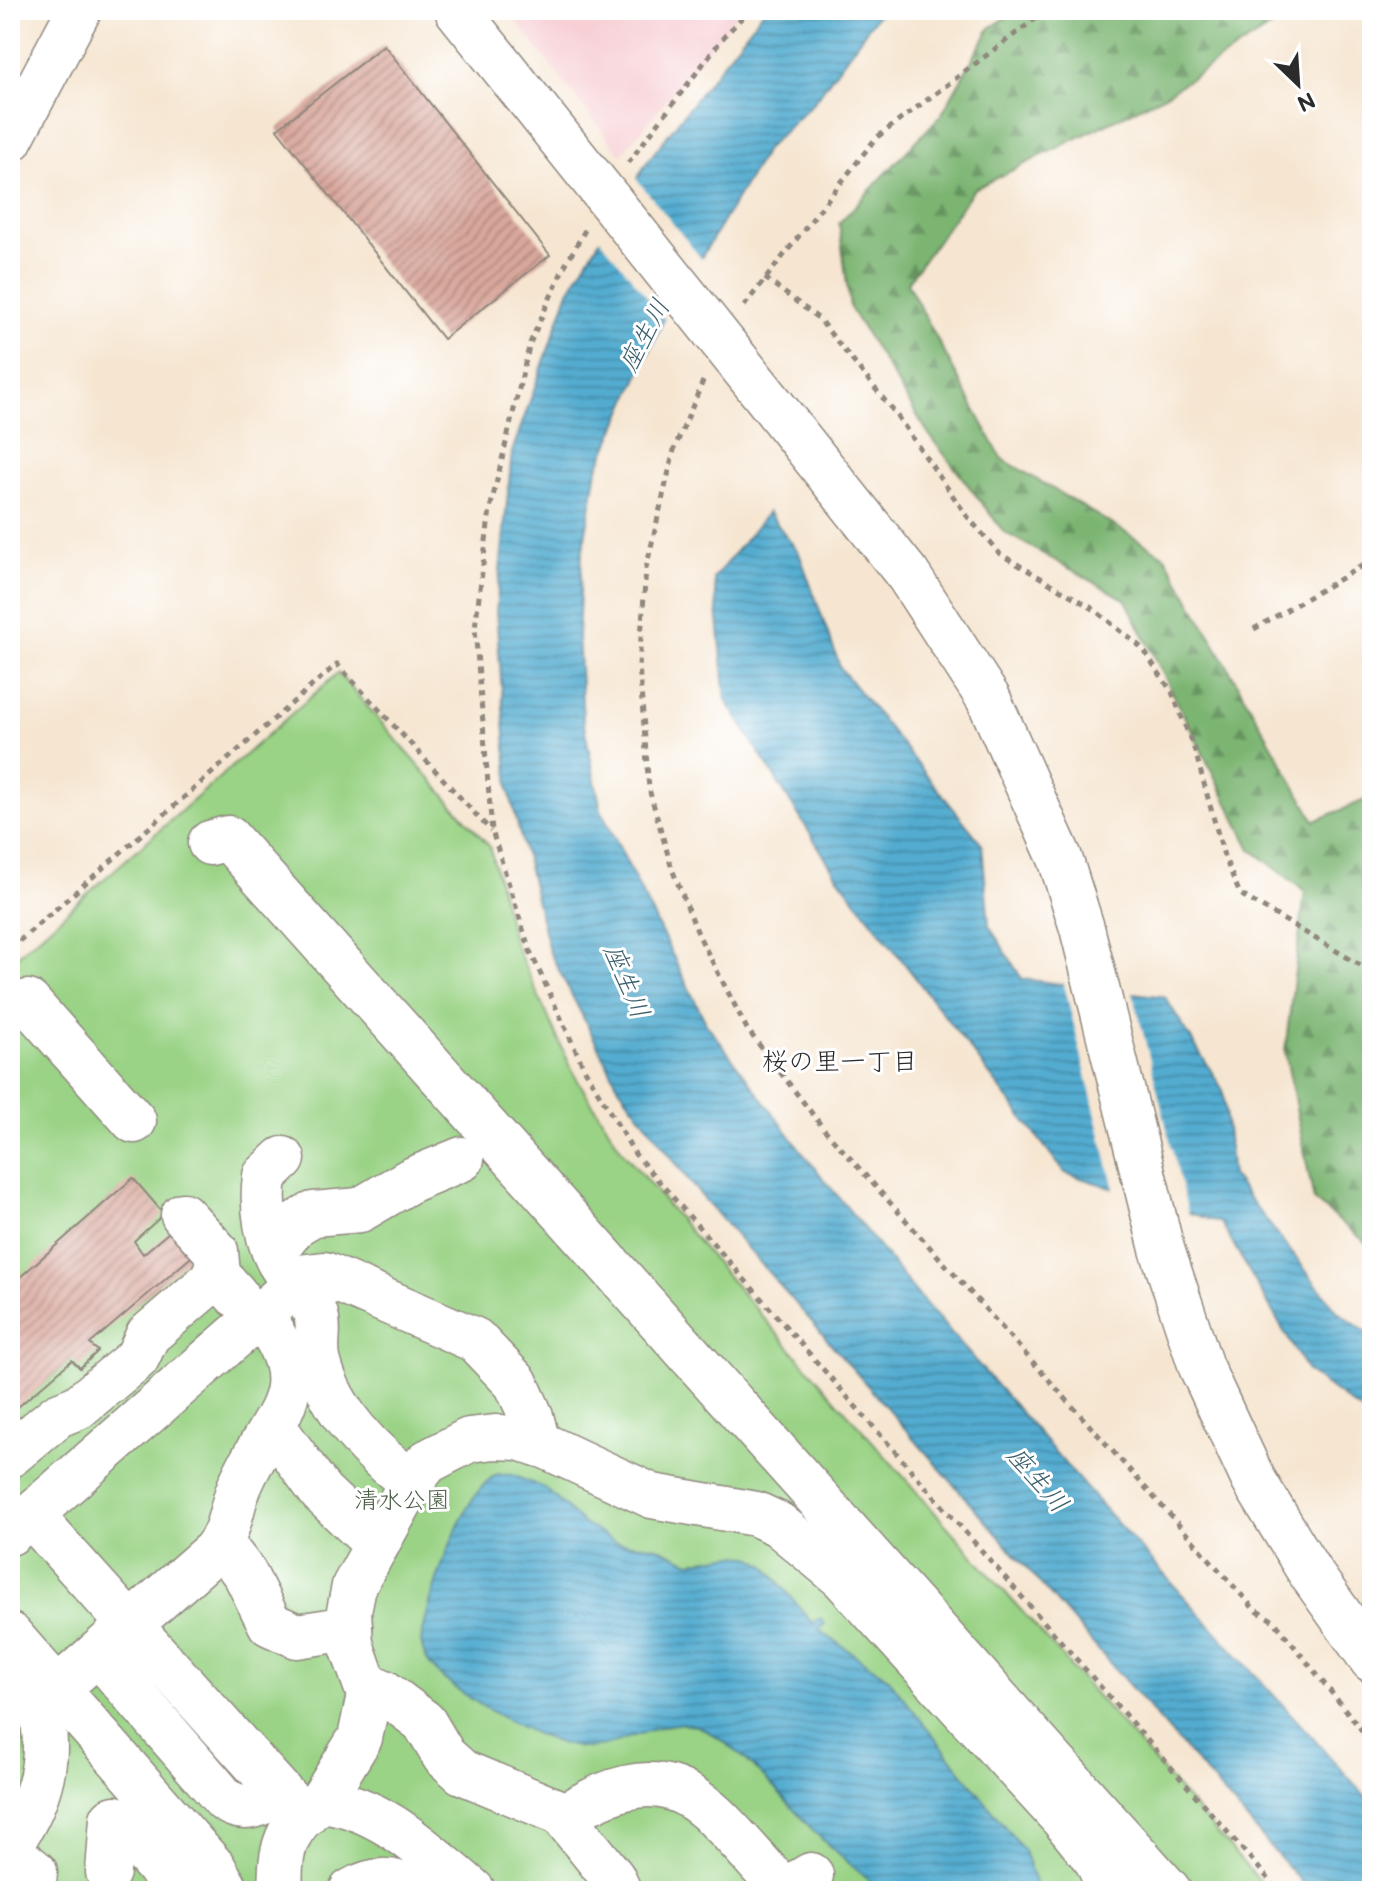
<svg xmlns="http://www.w3.org/2000/svg" width="1382" height="1901" viewBox="0 0 1382 1901" font-family="'Balsamiq Sans','Klee One',sans-serif">
  <style>
    .built { fill: #f7cfd4 }
    .forest { fill: url(#forest-firs); stroke: #53704e; stroke-width: 2 }
    .green { fill: #9ad385; stroke: #627f58; stroke-width: 2 }
    .water { fill: url(#water-rules); stroke: #3e6c7e; stroke-width: 2 }
    .pier { fill: #f6e6d1 }
    .building { fill: url(#building-hatch) }
    .lines { fill: none; stroke-linecap: round; stroke-linejoin: round }
    .minor-casing { stroke: #90887e; stroke-width: 47 }
    .path { stroke: #90887e; stroke-width: 5; stroke-dasharray: 6 6; stroke-linecap: butt }
    .minor { stroke: #fff; stroke-width: 44 }
    .minor-bridge-casing { stroke: #90887e; stroke-width: 47; stroke-linecap: butt }
    .minor-bridge { stroke: #fff; stroke-width: 44 }
    .labels { text-anchor: middle; stroke-width: 6; stroke-linejoin: round; paint-order: stroke }
    .park-label { font-size: 24px; fill: #4c5d46; stroke: #fff }
    .water-label { font-size: 26px; font-style: italic; fill: #3b5f6d; stroke: #fff }
    .neighbourhood-label { font-size: 26px; fill: #2b2b2b; stroke: #fff }
  </style>
  <defs>
    <pattern id="forest-firs" width="22" height="20" patternUnits="userSpaceOnUse" patternTransform="scale(2)"><rect width="22" height="20" fill="#7bb572"/><path d="M5 1l3.5 6h-7zM16 11l3.5 6h-7z" fill="#65935e"/></pattern>
    <pattern id="water-rules" width="6" height="5" patternUnits="userSpaceOnUse" patternTransform="scale(2)"><rect width="6" height="5" fill="#52acd0"/><path d="M0 2.5h6" fill="none" stroke="#448ca9"/></pattern>
    <pattern id="building-hatch" width="6" height="6" patternUnits="userSpaceOnUse" patternTransform="scale(2)"><rect width="6" height="6" fill="#d9a79c"/><path d="M-1 1l2-2M0 6l6-6M5 7l2-2" fill="none" stroke="#b0887f"/></pattern>
  </defs>
  <rect width="100%" height="100%" fill="#fff"/>
  <filter id="ink" filterUnits="userSpaceOnUse"><feTurbulence type="fractalNoise" baseFrequency=".0125" numOctaves="2"/><feDisplacementMap in="SourceGraphic" scale="16" xChannelSelector="R" yChannelSelector="G"/><feConvolveMatrix kernelMatrix="1 2 1 2 8 2 1 2 1" color-interpolation-filters="sRGB"/></filter>
  <filter id="wash" filterUnits="userSpaceOnUse"><feTurbulence type="fractalNoise" baseFrequency=".006" numOctaves="4" result="noise"/><feDisplacementMap in="SourceGraphic" scale="32" xChannelSelector="R" yChannelSelector="G"/><feGaussianBlur stdDeviation="1.8" result="paint"/><feColorMatrix in="noise" values="0 0 0 0 0 0 0 0 0 0 0 0 0 0 0 0 0 1.4 0 .05"/><feComposite in="paint" operator="in"/></filter>
  <g filter="url(#wash)">
    <rect width="100%" height="100%" fill="#f6e6d1"/>
    <path class="built" d="M507 10H741L621 155Z"/>
    <path class="forest" d="M1018 10H1297L1165 95 974 189 907 283 1001 458 1165 556 1315 821 1372 797V1247L1314 1201 1285 1051 1305 891 1251 849 1126 600 1004 532 928 433 850 308 839 223 941 115 990 28Z"/>
    <path class="green" d="M338 673 490 847 513 940 575 1076 623 1152 726 1275 1268 1891H10V962Z"/>
    <g class="water">
      <path d="M764 10H881L813 103 767 148 662 323 597 470 582 555 578 635 583 720 601 810 706 1023 806 1157 918 1295 1100 1504 1372 1803V1891H1309L693 1186 619 1087 549 951 509 790 496 611 512 452 569 291 647 162Z"/>
      <path d="M768 512 799 553 841 669 982 844 989 925 1022 979 1165 997 1223 1090 1232 1176 1338 1312 1372 1336V1419L1307 1371 1221 1223 1065 1173 835 873 726 700 714 578Z"/>
      <path d="M498 1474 512 1475 545 1488 581 1522 615 1542 657 1547 690 1562 733 1555 749 1556 765 1565 812 1623 820 1618 825 1624 819 1630 888 1678 1024 1851 1038 1891H882C861 1873 838 1855 818 1835 781 1799 746 1748 697 1726 670 1714 621 1747 587 1748 551 1749 456 1696 433 1668 425 1660 423 1652 421 1641 429 1600 460 1492 498 1474Z"/>
    </g>
    <g class="pier">
      <path d="M634 176 704 262 667 322 598 236Z"/>
      <path d="M1063 980 1132 988 1189 1217 1115 1193Z"/>
    </g>
    <g id="blocks">
      <g class="building">
        <path d="M384 45 550 255 443 339 277 129Z"/>
        <path d="M133 1178 164 1214 134 1241 143 1254 175 1227 197 1252 90 1344 98 1351 80 1368 72 1360 10 1414V1370L16 1365 10 1357V1268L19 1278Z"/>
      </g>
    </g>
  </g>
  <g filter="url(#ink)">
    <use href="#blocks" fill-opacity="0" stroke="#90887e" stroke-width="2"/>
    <g class="lines">
      <defs>
        <g id="minor">
          <path d="M457 10 610 201"/>
          <path d="M10 140 79 10"/>
          <path d="M210 843 228 838 1169 1891"/>
          <path d="M28 1002 134 1121"/>
          <path d="M283 1159 265 1176C261 1206 266 1245 284 1270 294 1284 310 1298 316 1315 321 1331 314 1347 319 1363 331 1410 372 1456 412 1481"/>
          <path d="M183 1215 216 1251 218 1275 236 1295"/>
          <path d="M275 1251 296 1224 313 1214 360 1210 411 1180 462 1159"/>
          <path d="M290 1278 324 1274 475 1340 516 1383 531 1416 538 1444"/>
          <path d="M274 1427 321 1492 377 1545"/>
          <path d="M10 1455 58 1415 78 1407 137 1358 148 1335 218 1275"/>
          <path d="M31 1515 301 1815"/>
          <path d="M10 1533 283 1295"/>
          <path d="M221 1543 245 1574 270 1624 297 1636 350 1628"/>
          <path d="M1309 1571 1372 1660"/>
          <path d="M10 1635 214 1868 227 1891"/>
          <path d="M98 1653 225 1800C245 1814 262 1805 279 1791"/>
          <path d="M368 1685 384 1692 424 1722 444 1756 462 1772 561 1813 613 1878 619 1891"/>
          <path d="M58 1688 214 1551C232 1529 230 1507 241 1483 271 1414 320 1392 260 1315"/>
          <path d="M322 1800 360 1738 369 1695 351 1644 349 1611 354 1586 412 1481 427 1462 469 1440 495 1437 519 1438 547 1447 652 1496 756 1514 778 1524 842 1577 1063 1819 1097 1861 1110 1891"/>
          <path d="M564 1816C677 1746 705 1806 777 1883L794 1885 811 1875"/>
          <path d="M10 1845C53 1783 54 1732 26 1662"/>
          <path d="M10 1852 35 1872 33 1891"/>
          <path d="M108 1872 112 1819 115 1818 179 1891"/>
          <path d="M281 1891C278 1848 287 1825 322 1800 384 1808 427 1853 473 1891"/>
          <path d="M351 1891C372 1878 393 1877 414 1891"/>
        </g>
      </defs>
      <use href="#minor" class="minor-casing"/>
      <g class="path">
        <path d="M628 163 722 39 749 10"/>
        <path d="M585 230 563 269 530 343 490 509 475 628 492 831 530 951 584 1068 635 1154 1279 1891"/>
        <path d="M765 278 818 318 895 413 967 516 1000 554 1092 608 1142 648 1172 692 1195 751 1224 856 1240 894 1372 972"/>
        <path d="M744 306 876 138 1047 10"/>
        <path d="M703 381 674 450 646 568 639 665 649 789 672 869 699 936 747 1029 824 1129 1255 1610 1274 1621 1372 1743"/>
        <path d="M1254 629 1372 560"/>
        <path d="M10 949 337 664 491 831"/>
      </g>
      <use href="#minor" class="minor"/>
      <defs>
        <path id="minor-bridge" d="M610 201 908 575 988 698 1060 858 1082 928 1162 1249 1201 1367 1253 1479 1309 1571"/>
      </defs>
      <use href="#minor-bridge" class="minor-bridge-casing"/>
      <use href="#minor-bridge" class="minor-bridge"/>
    </g>
  </g>
  <g class="labels">
    <g class="park-label">
      <text x="402" y="1508">清水公園</text>
    </g>
    <g class="water-label">
      <text transform="translate(644 335) rotate(-62)" y="9">座生川</text>
      <text transform="translate(627 981) rotate(67)" y="9">座生川</text>
      <text transform="translate(1038 1479) rotate(49)" y="9">座生川</text>
    </g>
    <g class="neighbourhood-label">
      <text x="840" y="1070">桜の里一丁目</text>
    </g>
  </g>
  <rect width="1382" height="1901" fill="none" stroke="#fff" stroke-width="40"/>
  <g transform="translate(1298 84) rotate(155)" stroke="#ffffff" stroke-width="6" paint-order="stroke">
  <path d="M0-6L14 30L0 20L-14 30Z" fill="#2b2b2b"/>
  <text y="-12" font-size="22" font-weight="bold" text-anchor="middle" fill="#2b2b2b">N</text>
  </g>
</svg>
